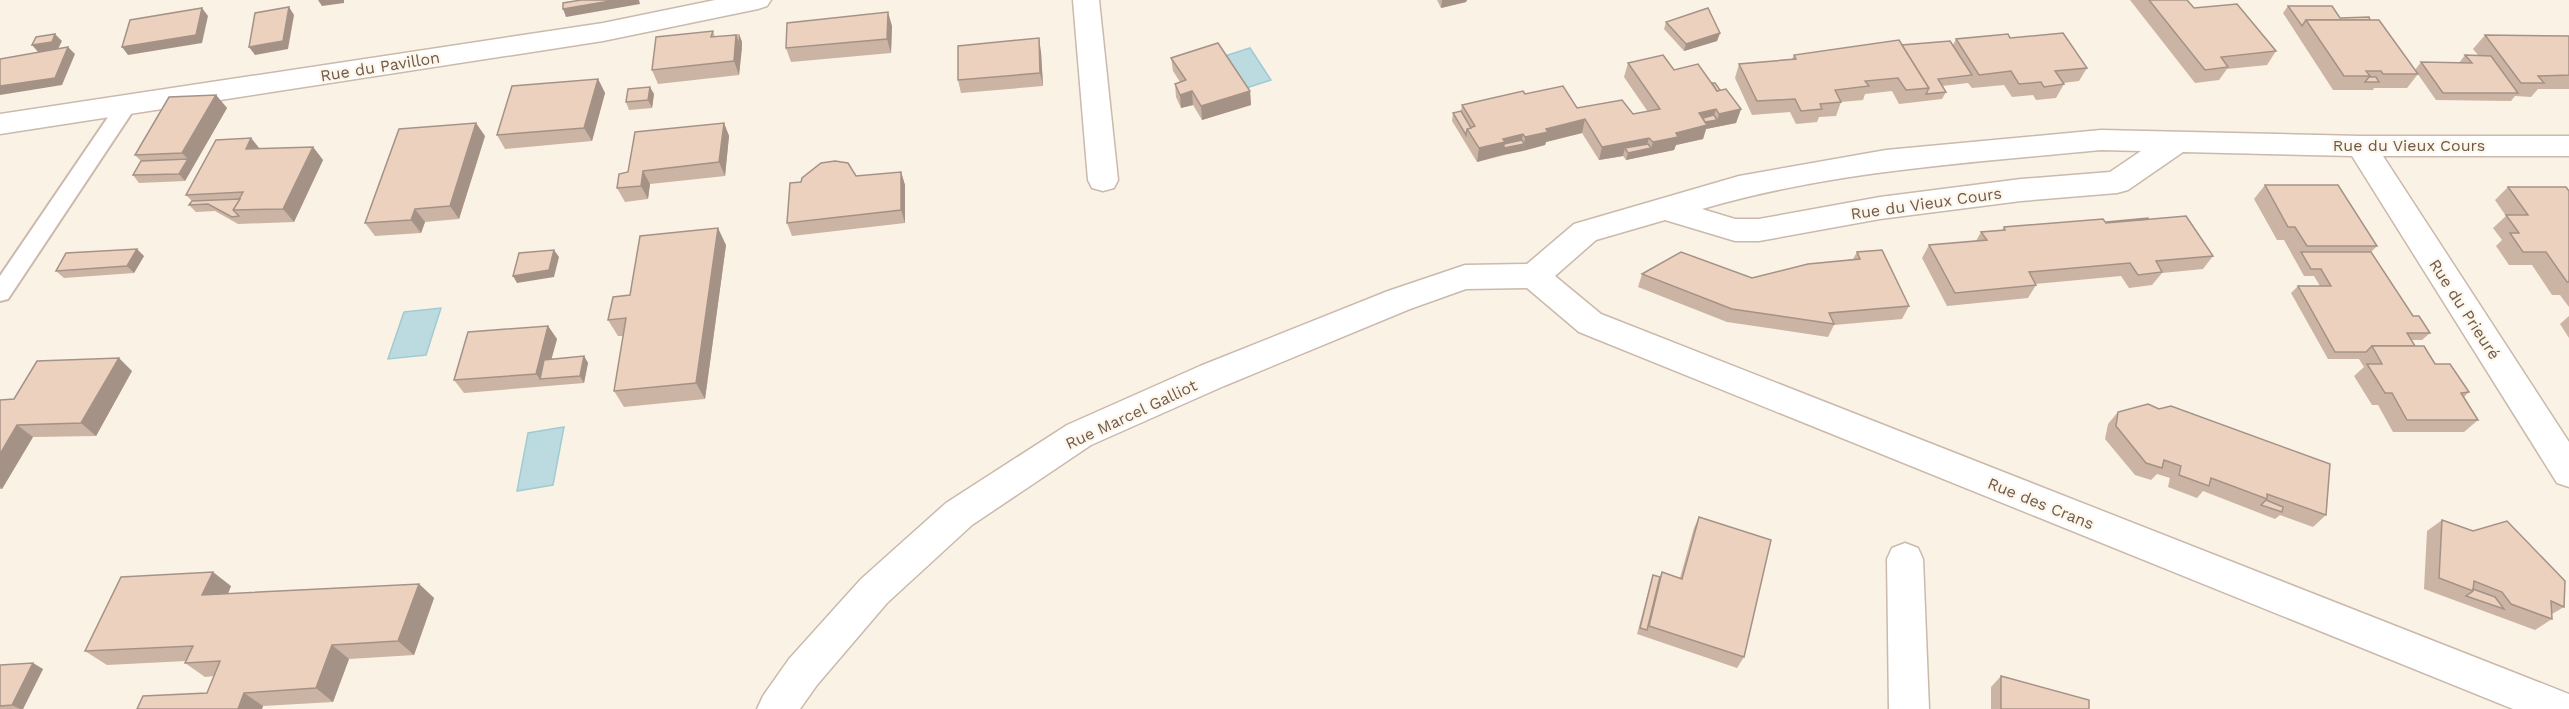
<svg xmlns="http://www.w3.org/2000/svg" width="2569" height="709" viewBox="0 0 2569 709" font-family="'Work Sans',sans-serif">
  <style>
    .water { fill: #bbdbe1; stroke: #a2cad2; stroke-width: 1.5 }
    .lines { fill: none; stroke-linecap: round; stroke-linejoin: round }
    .lane-casing { stroke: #cab9ac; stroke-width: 4 }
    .street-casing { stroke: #cab9ac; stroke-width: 3 }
    .lane { fill: #fff; fill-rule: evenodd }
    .street { fill: #fff; fill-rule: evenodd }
    .wall { fill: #cbb4a4 }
    .shaded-wall { fill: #a59286 }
    .building { fill: #ecd1bf; stroke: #a59286; stroke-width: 1.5 }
    .labels { text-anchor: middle; stroke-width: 4.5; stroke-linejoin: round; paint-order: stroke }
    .street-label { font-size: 16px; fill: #70594c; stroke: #fdf6ea }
  </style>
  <rect width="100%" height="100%" fill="#faf2e4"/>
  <g class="water">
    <path d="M1250 48 1271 80 1246 88 1225 56Z"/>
    <path d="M441 308 426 355 388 359 404 312Z"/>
    <path d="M564 427 553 485 517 491 528 433Z"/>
  </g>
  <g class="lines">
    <defs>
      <path id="lane" d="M128 96 135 98 138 103 135 108 8 299 0 301V276L121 98Z"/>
      <g id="street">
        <path d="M715 0H771L767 6 758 9 603 41 0 134V114L603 23Z"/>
        <path d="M1073 0H1099L1118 180 1114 188 1103 191 1092 188 1088 180Z"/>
        <path d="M2101 130 2361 136H2569V156H2383L2569 442V487L2557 483 2352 156 2183 152 2128 190 2117 193 2021 201 1880 219 1759 241H1735L1665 220 1596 240 1555 276 1601 314 2569 694V709H2513L1579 332 1527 288 1466 289 1410 309 1224 386 1091 445 972 525 887 603 817 685 800 709H757L763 696 789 659 861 579 946 503 1067 425 1200 366 1388 291 1465 265 1527 264 1574 224 1739 176 1886 150ZM2101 150 2141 151 2110 172 2021 179 1880 197 1759 219H1735L1702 209C1831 171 1968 163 2101 150Z"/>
        <path d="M1905 543 1918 548 1923 559 1929 709H1889L1887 559 1892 548Z"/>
      </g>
    </defs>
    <use href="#lane" class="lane-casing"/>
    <use href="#street" class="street-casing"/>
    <use href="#lane" class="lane"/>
    <use href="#street" class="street"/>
  </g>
  <g class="wall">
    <path d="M1437 0H1467L1466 2 1441 8Z"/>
    <path d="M2130 0H2187L2194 8 2276 51 2267 65 2227 69 2219 80 2195 83Z"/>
    <path d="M2288 6 2340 18 2418 74 2407 88H2374L2373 90H2333L2283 13Z"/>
    <path d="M1666 22 1720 33 1717 41 1684 51 1664 29Z"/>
    <path d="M892 26 891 53 791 62 786 48Z"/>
    <path d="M713 31 715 37 739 34 742 42 739 75 658 84 652 70Z"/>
    <path d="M2485 35 2569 36V89H2538L2531 97 2515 96 2511 101 2436 100 2415 70 2421 62 2459 63 2465 55H2478L2473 49Z"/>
    <path d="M2010 38 2087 68 2079 81 2063 83 2064 84 2056 98 2036 100 2033 95 2012 97 2004 85 1972 88 1968 83 1942 86 1946 92 1942 99 1899 104 1892 91 1865 94 1863 100 1841 102 1836 116 1819 117 1817 122 1796 124 1790 112 1752 115 1735 78 1739 64 1792 59 1794 55 1902 45H1953L1956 39Z"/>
    <path d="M1041 52 1043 86 961 93 958 80Z"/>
    <path d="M1171 58 1250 91 1251 105 1202 120 1193 105 1181 108 1176 97 1175 84 1180 82 1173 71Z"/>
    <path d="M1628 63 1674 70 1712 83 1720 90 1741 109 1736 123 1706 129 1703 139 1676 145 1674 150 1626 160 1623 156 1599 160 1582 133 1546 142 1545 145 1477 162 1452 121 1453 113 1461 111 1462 105 1577 108 1633 114 1648 112 1624 77Z"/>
    <path d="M598 79 605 93 592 141 505 149 497 135Z"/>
    <path d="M654 94 652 108 629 110 626 102Z"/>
    <path d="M216 95 227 108 185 181 139 183 133 175 141 161 135 155Z"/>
    <path d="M724 123 729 136 725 176 650 184 648 199 625 202 617 188 628 172Z"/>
    <path d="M485 136 459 219 425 222 421 233 375 236 365 223Z"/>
    <path d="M251 138 260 149 313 147 323 160 294 222 238 224 215 211 196 212 189 205 192 201 186 195Z"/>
    <path d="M901 172 905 185V223L792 236 787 223 801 182Z"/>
    <path d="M2265 185 2377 246 2371 252 2413 316 2430 333 2422 340H2411L2415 346 2469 392 2464 397 2478 420 2464 432H2393L2378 405H2372L2354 376 2364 367 2359 359H2328L2291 293 2298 286H2320L2314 276H2304L2284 240H2277L2254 199Z"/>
    <path d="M2508 187 2569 191V307L2560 295H2552L2532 265H2509L2496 246 2502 240 2493 228 2506 216 2495 200Z"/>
    <path d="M2106 222 2213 256 2203 269 2162 273 2152 285 2129 288 2121 276 2035 284 2036 285 2028 298 1947 306 1922 258 1929 245 1976 241 1981 232 2002 230 2004 227Z"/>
    <path d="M726 245 705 399 624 407 614 391 623 336H618L608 320 630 295Z"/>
    <path d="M1857 252 1909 306 1902 319 1834 325 1828 337 1727 322 1638 287 1642 274 1752 278 1853 259Z"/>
    <path d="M144 256 134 273 64 278 56 271Z"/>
    <path d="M2569 316V338L2560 324Z"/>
    <path d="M548 326 557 339 551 359 584 356 588 363 584 383 464 393 454 380Z"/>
    <path d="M132 371 96 436 33 437 2 489H0V400L14 399Z"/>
    <path d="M2118 412 2326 515 2313 527 2280 515 2275 519 2203 491 2197 498 2168 487 2170 478 2157 474 2151 480 2135 475 2105 439 2108 424Z"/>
    <path d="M1699 517 1744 657 1737 668 1637 634 1651 581 1653 575 1660 577 1662 572 1680 578 1694 528Z"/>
    <path d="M2442 520 2564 607 2552 614V619L2535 630 2424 589 2427 531Z"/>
    <path d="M419 584 434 598 414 655 349 659 333 702 263 706 262 709H137L207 693 214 676 205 677 185 663 186 661 107 665 85 651 231 586 228 594Z"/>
    <path d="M0 665 43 669 23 709H0Z"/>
    <path d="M2001 676 2089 709H1991V687Z"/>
  </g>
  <g class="shaded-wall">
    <path d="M318 0H344V3L322 6Z"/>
    <path d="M616 0H639L640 4 566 17 563 9Z"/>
    <path d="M1442 0H1467L1466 2 1441 8Z"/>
    <path d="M289 7 294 15 288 49 255 55 249 47Z"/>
    <path d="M202 8 208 16 202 43 128 55 122 47Z"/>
    <path d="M888 12 892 26 891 53 887 39Z"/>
    <path d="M1720 33 1717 41 1684 51 1686 44Z"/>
    <path d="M55 34 62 41 58 49 39 53 32 45Z"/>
    <path d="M739 34 742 42V48L739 41Z"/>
    <path d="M736 35 742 48 739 75 734 61Z"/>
    <path d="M1039 38 1041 52 1043 86 1040 73Z"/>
    <path d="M68 47 75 54 62 85 0 95V86Z"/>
    <path d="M598 79 605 93 592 141 584 128Z"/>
    <path d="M650 87 654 94 652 108 648 100Z"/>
    <path d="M1192 91 1193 105 1181 108 1180 95Z"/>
    <path d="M1250 91 1251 105 1202 120 1201 106Z"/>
    <path d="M216 95 227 108 185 181 179 174 188 159 182 153Z"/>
    <path d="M1716 109 1712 121 1717 120 1719 114 1741 109 1736 123 1706 129 1703 139 1676 145 1674 150 1626 160 1628 153 1625 148 1623 156 1599 160 1602 147 1649 138 1646 149 1651 148 1653 142 1676 133 1699 113Z"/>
    <path d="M1585 119 1582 133 1546 142 1545 145 1523 151 1525 137 1546 129Z"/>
    <path d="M476 123 485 136 459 219 450 206Z"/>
    <path d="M724 123 729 136 725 176 719 162Z"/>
    <path d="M1523 134 1521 144H1524L1523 151 1502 155 1504 148 1502 155 1477 162 1479 148 1503 139Z"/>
    <path d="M251 138 262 152 246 149Z"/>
    <path d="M313 147 323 160 294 222 283 209Z"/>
    <path d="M643 171 650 184 648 199 641 186Z"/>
    <path d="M901 172 905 185V223L901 210Z"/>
    <path d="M415 209 425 222 421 233 411 220Z"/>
    <path d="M718 228 726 245 705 399 696 383Z"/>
    <path d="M137 249 144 256 134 273 127 266Z"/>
    <path d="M554 250 559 257 554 277 517 283 513 276Z"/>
    <path d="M548 326 557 339 546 379H540L536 374Z"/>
    <path d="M584 356 588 363 584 383 580 376Z"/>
    <path d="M119 358 132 371 96 436 81 423Z"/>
    <path d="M17 425 33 437 2 489 0 487V454Z"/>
    <path d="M213 572 231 586 221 610 202 595Z"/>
    <path d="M419 584 434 598 414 655 398 641Z"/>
    <path d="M332 645 349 659 333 702 316 688Z"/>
    <path d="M33 663 43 669 23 709H20L12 705Z"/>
    <path d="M244 693 263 706 262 709H238Z"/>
  </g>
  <g class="building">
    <path d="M581 0H616L563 9V3Z"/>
    <path d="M2149 0H2187L2194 8 2237 4 2276 51 2221 57 2228 67 2205 70Z"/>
    <path d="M2288 6H2332L2340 18 2369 17 2370 20H2306L2302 26Z"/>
    <path d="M289 7 283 41 249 47 255 13Z"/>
    <path d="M202 8 196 35 122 47 130 20Z"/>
    <path d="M1708 8 1720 33 1686 44 1666 22Z"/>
    <path d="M888 12 887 39 786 48 787 23Z"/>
    <path d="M2306 20H2379L2418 74H2383L2381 71H2366L2370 76H2344Z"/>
    <path d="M713 31 711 37 736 35 734 61 652 70 656 37Z"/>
    <path d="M2063 33 2087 68 2055 71 2064 84 2044 87 2041 82 2019 84 2011 71 1979 75 1956 39 2008 34 2010 38Z"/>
    <path d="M55 34 52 42 32 45 36 37Z"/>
    <path d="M2485 35 2569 36V75L2538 76 2544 83H2521Z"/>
    <path d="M1039 38 1040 73 958 80V46Z"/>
    <path d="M1899 40 1929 88 1906 90 1898 78 1865 81 1869 86 1835 90 1841 102 1820 104 1822 109 1801 111 1795 99 1757 101 1739 64 1796 59 1794 55Z"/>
    <path d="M1950 41 1972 75 1938 79 1946 92 1926 94 1929 88 1902 45Z"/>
    <path d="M1218 43 1250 91 1201 106 1192 91 1180 95 1175 84 1186 80 1171 58Z"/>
    <path d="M68 47 55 78 0 86V59Z"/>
    <path d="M1663 55 1674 70 1698 64 1717 91 1726 89 1741 109 1719 114 1716 109 1699 113 1707 125 1676 133 1678 137 1653 142 1649 138 1602 147 1585 119 1546 129 1548 132 1525 137 1523 134 1503 139 1505 142 1479 148 1467 129 1475 126 1462 105 1523 91 1525 94 1563 86 1577 108 1622 100 1633 114 1660 109 1628 63Z"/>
    <path d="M2465 55 2491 56 2518 93H2443L2421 62 2472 63Z"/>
    <path d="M2369 77H2376L2379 82H2365Z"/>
    <path d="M598 79 584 128 497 135 512 86Z"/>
    <path d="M1712 83H1715L1720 90 1717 91Z"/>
    <path d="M650 87 648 100 626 102 628 89Z"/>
    <path d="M216 95 182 153 135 155 169 97Z"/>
    <path d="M1461 111 1471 128 1467 129 1466 135 1453 113Z"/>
    <path d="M1714 115 1717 120 1705 122 1703 118Z"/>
    <path d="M476 123 450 206 415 209 411 220 365 223 399 129Z"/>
    <path d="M724 123 719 162 643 171 641 186 617 188 619 174 628 172 635 132Z"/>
    <path d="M251 138 246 149 313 147 283 209 233 210 243 192 186 195 216 140Z"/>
    <path d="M1522 140 1524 144 1504 148V144Z"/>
    <path d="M1648 144 1651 148 1628 153 1625 148Z"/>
    <path d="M188 159 179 174 133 175 141 161Z"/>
    <path d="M835 161 848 163 856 176 901 172V210L787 223 790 183 801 182 802 178 821 163Z"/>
    <path d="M2265 185H2338L2377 246H2307L2295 227H2288Z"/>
    <path d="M2508 187H2566L2569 191V282H2567L2546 252H2523L2510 233H2519L2506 215H2528Z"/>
    <path d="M240 199 233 210 239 216 232 217 208 204 189 205 192 201Z"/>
    <path d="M2186 216 2213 256 2156 261 2162 272 2138 275 2130 263 2029 272 2036 285 1955 293 1929 245 1987 240 1981 232 2005 230 2004 227 2103 219 2106 223Z"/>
    <path d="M2148 218V219L2106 222Z"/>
    <path d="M718 228 696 383 614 391 626 318 608 320 613 297 630 295 640 236Z"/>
    <path d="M137 249 127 266 56 271 66 253Z"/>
    <path d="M554 250 549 270 513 276 519 253Z"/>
    <path d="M1882 250 1909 306 1829 313 1834 324 1732 309 1642 274 1681 252 1752 278 1808 264 1860 259 1857 252Z"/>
    <path d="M2301 252H2371L2413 316H2419L2430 333H2407L2415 346H2372L2366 352H2335L2298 286H2331L2321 269H2311Z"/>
    <path d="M548 326 536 374 454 380 468 332Z"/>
    <path d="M2372 346H2424L2435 364H2450L2469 392 2461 393 2478 420H2407L2392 393H2385L2367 364H2382Z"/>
    <path d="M584 356 580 376 540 379 544 360Z"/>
    <path d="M119 358 81 423 17 425 0 454V400L14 399 37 361Z"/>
    <path d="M2148 404 2159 409 2171 406 2330 464 2326 515 2267 494V499L2211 478 2209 486 2179 475 2181 466 2164 460 2162 468 2146 463 2116 426 2118 412Z"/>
    <path d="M2266 500 2283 507 2282 512 2261 505Z"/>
    <path d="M1699 517 1771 540 1744 657 1649 626 1662 572 1682 579Z"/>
    <path d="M2442 520 2473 531 2507 521 2565 581 2564 607 2551 601 2552 619 2511 604 2502 592 2474 581 2473 591 2439 578Z"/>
    <path d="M213 572 202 595 419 584 398 641 332 645 316 688 244 693 238 709H137L143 696 207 693 220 661 185 663 193 646 85 651 121 577Z"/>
    <path d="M1653 575 1660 577 1647 630 1640 628Z"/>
    <path d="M2473 589 2495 597 2504 609 2466 596 2473 591Z"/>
    <path d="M33 663 12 705 0 706V665Z"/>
    <path d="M2001 676 2089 700V709H2001Z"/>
  </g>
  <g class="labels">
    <g class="street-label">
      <text transform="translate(380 66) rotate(-9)" y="6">Rue du Pavillon</text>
      <text x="2409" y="151">Rue du Vieux Cours</text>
      <text transform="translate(1926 203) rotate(-8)" y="6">Rue du Vieux Cours</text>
      <text transform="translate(2465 309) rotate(57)" y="6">Rue du Prieuré</text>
      <text transform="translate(1131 414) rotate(-25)" y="6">Rue Marcel Galliot</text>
      <text transform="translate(2041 503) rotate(22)" y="6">Rue des Crans</text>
    </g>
  </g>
</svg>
